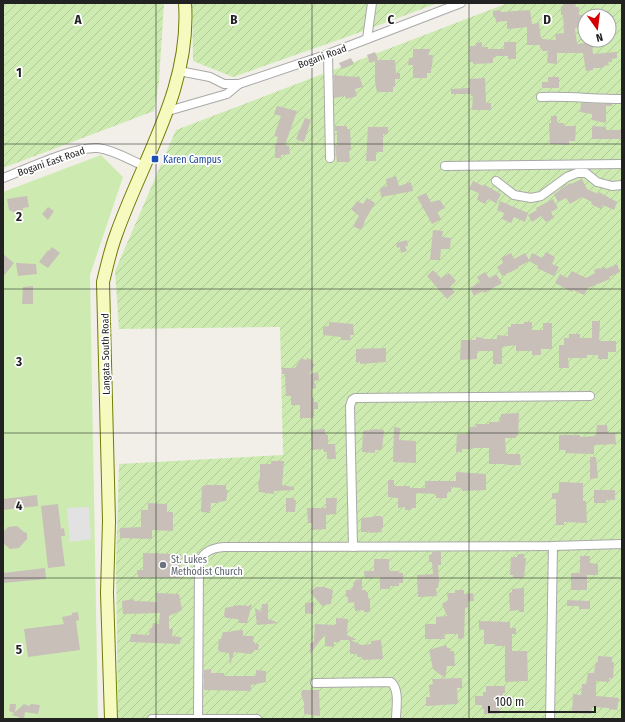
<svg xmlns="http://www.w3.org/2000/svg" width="625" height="722" viewBox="0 0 625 722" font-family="'Fira Sans Condensed',sans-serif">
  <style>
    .grass { fill: #cdebb0 }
    .garden { fill: url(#garden-furrows); fill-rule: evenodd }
    .parking { fill: #e2e2e2 }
    .building { fill: #c7bfb8 }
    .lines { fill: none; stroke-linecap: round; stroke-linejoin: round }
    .street-casing { stroke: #a9a9a9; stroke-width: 10 }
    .secondary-casing { stroke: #707d05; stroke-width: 14 }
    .street { stroke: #fff; stroke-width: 8 }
    .secondary { stroke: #f7fabf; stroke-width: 12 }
    .grid { fill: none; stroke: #222; stroke-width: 1; stroke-opacity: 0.55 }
    .transit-dot { fill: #1a4fb4; stroke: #fff; stroke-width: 1.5 }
    .worship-dot { fill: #6b7280; stroke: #fff; stroke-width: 1.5 }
    .labels { text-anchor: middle; stroke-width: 3.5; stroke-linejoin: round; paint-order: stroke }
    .street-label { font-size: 10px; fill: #222; stroke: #fff }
    .transit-label { font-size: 10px; fill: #164399; stroke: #fff; text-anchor: start }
    .worship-label { font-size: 10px; fill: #5b616d; stroke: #fff; text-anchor: start }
    .grid-label { font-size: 13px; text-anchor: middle; font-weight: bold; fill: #222; stroke: #fff; stroke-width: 3.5; stroke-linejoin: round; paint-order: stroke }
  </style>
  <defs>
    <pattern id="garden-furrows" width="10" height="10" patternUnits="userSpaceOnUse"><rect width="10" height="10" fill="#cdebb0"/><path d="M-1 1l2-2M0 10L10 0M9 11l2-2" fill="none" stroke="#b0c997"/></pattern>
  </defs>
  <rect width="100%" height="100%" fill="#f2efe9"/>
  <path class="grass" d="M101 155 123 177 90 275 98 719H3V192Z"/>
  <g class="garden">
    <path d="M3 3H164L159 82 154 111 3 168Z"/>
    <path d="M192 3H438L358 33 233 77 193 61Z"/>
    <path d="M508 3H622V719H118L116 565 119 464 283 455 280 327 119 329 115 271 176 130ZM585 16H609V40H585Z"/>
  </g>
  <path class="parking" d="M89 507 91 539 70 542 67 508Z"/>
  <g class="building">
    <path d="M563 3H574L576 7H579V15H583V27L575 28 577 44 592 42 593 54 617 52V58L612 59V62H608L609 65 603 66V68H593V70L586 71 583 53H557V64L547 63 548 51H542V48H540V45H527V27L507 29V21L496 22 495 17H493V11L500 10 501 12 530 10 532 24 539 23 541 39 556 40 555 34 564 33 563 15H561V6H563Z"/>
    <path d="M482 42V47H488V49H504V42H516V59H508V56H496V57L493 58V63L473 64V62H470V46H476V43Z"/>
    <path d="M413 49H431L428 55H433L432 67H431V73H427V78H413V65H408L409 58H413Z"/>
    <path d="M375 52 378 59 376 60H395L396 73H400V79H395V87H393V92H377L375 81V61L370 63 367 55Z"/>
    <path d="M351 58 354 64 342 69 339 63Z"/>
    <path d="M334 75 356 77 359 76 363 87 355 89 357 96 346 99 345 96 334 98Z"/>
    <path d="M548 77H559V88H542V82H548Z"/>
    <path d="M485 78 486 103H491V110H472L473 96H471V94H451V89L470 88 469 79Z"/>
    <path d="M581 103 612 104V106H606V123L592 120V114L580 112Z"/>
    <path d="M277 106 297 111 285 145 289 146 290 154 281 155V158H275V147L278 137 274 136 281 116 274 114Z"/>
    <path d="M551 116H557V123H564V126H576L575 141H569V145L550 144 549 123H551Z"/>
    <path d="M305 118 311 120 304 142 296 139Z"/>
    <path d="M335 126H347V129H350L351 150H349L350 162H337L335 145H337V131H335Z"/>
    <path d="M592 126 606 127V130H622V139H592Z"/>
    <path d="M368 127H388V134H383V152H376V161H366Z"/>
    <path d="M396 176 399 186 411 182 413 191 381 197 380 188 387 186 386 179Z"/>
    <path d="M582 179 587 189 598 194 599 192 617 202 614 210 603 205 601 209 591 204 592 202 582 197 570 204 566 198 558 202 554 194 570 183 571 184Z"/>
    <path d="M473 181 483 186V184L501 194 496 203 488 199 485 204 477 200 479 193 469 189Z"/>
    <path d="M426 193 431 202 440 200 445 208 437 212 441 219 432 224 417 197Z"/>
    <path d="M27 196 29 207 23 208V210L13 212 9 210 7 199Z"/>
    <path d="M367 198 375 203 364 222H365L361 230 353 226 359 216 351 209 357 201 363 204Z"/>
    <path d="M553 199 558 208 551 212 554 218 546 222 541 216 532 222 528 215 537 210 536 208Z"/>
    <path d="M500 201 528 213 525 222 514 217 511 223 502 219 504 213 497 210Z"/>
    <path d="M48 207 54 211 48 220 42 214Z"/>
    <path d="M433 230 443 231 442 237 451 238 450 249H441L440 260H430Z"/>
    <path d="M407 240 408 246H405L407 251 401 253 400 247 397 248 396 243Z"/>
    <path d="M52 247 60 253 48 268 39 262 48 250 49 251Z"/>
    <path d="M546 252 555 257 552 264 559 267 554 276 537 268 538 266 529 261 518 267 519 268 502 276 497 267 503 263 501 258 511 253 514 259 525 253 529 260 532 253 542 258Z"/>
    <path d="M3 254 14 263 3 277Z"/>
    <path d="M16 263 36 264 37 274 18 276Z"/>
    <path d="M617 264 620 272 609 277 610 279 588 288 584 295 573 290 572 292 555 283 560 274 567 278 572 271 586 278 595 273 594 270 599 268 600 269 605 267 606 269Z"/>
    <path d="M433 270 441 278 449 273 456 281 450 287 455 292 447 299 427 276Z"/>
    <path d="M485 272 489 278 496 274 502 283 484 293 483 291 474 296 470 288 480 282 477 277Z"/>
    <path d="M33 286V304H22L23 287Z"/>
    <path d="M592 321H600L599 341H616V352H608V359H598V355H587V358H568L569 368H559V345H564V338H569V334H580V338H592Z"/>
    <path d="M329 322 353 324 354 335H350L351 340H341V337L323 335V327L329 326Z"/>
    <path d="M524 322H532V330H543V323H552V349H541V355H532V351H516V345L502 347V364H493V351H477V359L460 360 461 340H476V337L483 338V339H497V335L508 336V327H511V324H524Z"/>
    <path d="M386 348V362L360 364V362H356V349Z"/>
    <path d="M301 358 306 360 307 358 313 361 312 363 315 365 309 374 318 372 319 380 314 381 316 388 312 389V398H314V402H318V409H314V418H300V405H291V396H286L285 374H282V368H295Z"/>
    <path d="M519 413 518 436H516V438H505L506 454H520L521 465H507V464H489V448H473V449H462V452H456L457 434H469L470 427H476V424H489V422H500L499 417H501V414Z"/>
    <path d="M597 425H607L608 433H615L616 444 594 445V454L565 453 566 450H559V435H580V437L596 436Z"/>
    <path d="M394 427 400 428 399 440 416 441V463L393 462Z"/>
    <path d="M325 429V435H328V444H335L336 459H327V452H324L323 449 312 450 311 430Z"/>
    <path d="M375 429 384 430 382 450H375V453L362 452 363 431Z"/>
    <path d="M590 457H596L598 478 590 479Z"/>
    <path d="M271 461H284L282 485 294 487V490L274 491V494L259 492 258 482H259L260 476V464H271Z"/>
    <path d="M456 472 486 474V490L462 491V488L451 487V492H447V498H436V494L416 493V508H411V510H405V507L398 508V498L388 497V480H394V486H410V488H425V481H456Z"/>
    <path d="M559 482 583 483V501H586L587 523 564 522V525H556V499H552V493H559Z"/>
    <path d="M206 485H226V490H228L226 501 219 502V503H211L210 513 201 512 202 486H206Z"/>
    <path d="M594 490H615V500H606V503H594Z"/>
    <path d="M37 495 38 506 3 510V499Z"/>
    <path d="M286 498H294V500H296L295 512H286Z"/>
    <path d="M326 498H337L336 514 326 515V529L312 530V523H308L307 508H326Z"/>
    <path d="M148 503 167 504V512H173V531L152 530V539L120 538V528L141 527V510H148Z"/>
    <path d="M58 504 61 529 64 528 65 536H61L65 566 48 568 41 506Z"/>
    <path d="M373 516H381V517H383V528H381L382 532 369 533V532H361V518L373 517Z"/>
    <path d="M17 526 24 532 27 533V540H26L19 548 10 549 3 543V532L8 527Z"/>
    <path d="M432 552H441V565H438L439 582 438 588H436L437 596 418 597 417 575 433 574 432 562H429V555L432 554Z"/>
    <path d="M143 553 181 554 180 578 138 577 137 570H143Z"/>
    <path d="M518 554H524V558H526L524 578H513V575H510L511 557H517Z"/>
    <path d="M580 556H590V563L598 564V575H587V590H571V573H580Z"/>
    <path d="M374 559H389V571H399V573H403V583H399V586H390V589H380V577L365 578 364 571H374Z"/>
    <path d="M45 568 46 579 3 583V573Z"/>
    <path d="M362 579V590H366V592H368V597L370 600V612H364V610L355 611 354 602 348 603V597H346V590H352V587H354L353 582H355V580Z"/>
    <path d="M316 587H324L333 590 331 604 324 605 323 607 310 592Z"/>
    <path d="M524 588V612H519V610L510 611 509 593 512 592V589Z"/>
    <path d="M455 590H464V594L473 593 474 601H468V607L465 608 464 638 458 639V634H444L445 639H425V624H436V617L447 616 442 604 448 600 447 593H455Z"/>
    <path d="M156 593 179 594 182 610 169 616V629H173L172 636 181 637 180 644 130 642 131 634 149 635 150 628H152L153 623 159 624 160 613 123 614 122 601 134 599V601L157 602Z"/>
    <path d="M567 600 590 601V609H579V606H567Z"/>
    <path d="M314 602 313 614 305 613V603Z"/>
    <path d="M252 604 247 623H239L238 619 226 618 224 616 225 608 239 605 248 606Z"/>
    <path d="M262 604H268V619L279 623 257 625 255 608 261 612Z"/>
    <path d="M78 612 79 620 76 621 80 650 28 657 24 629 64 624 62 617 72 615V613Z"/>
    <path d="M336 618 348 619 347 635 357 640H351L361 645 371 644V641L381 640 383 659 363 660 362 657H357V654H350V640H340V642H334V647L325 646V634L310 654V643L314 642 315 624 336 625Z"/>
    <path d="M479 621 510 622V628H516V634H512V651H527L528 681 505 682V646H495V644H484V630L479 629Z"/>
    <path d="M243 630V636H254L253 642H255V644H259L258 650H254V652H252V654L234 652 230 665 229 653 220 652V650H218L219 639H221L223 632H231V631Z"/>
    <path d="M446 645 447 648H450V651H454L455 666H447L445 678 433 669 429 650Z"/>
    <path d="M598 656 612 657V662L614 663 613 678H609V682L596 681V696L619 698 617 710 609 709V708L592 707 591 714 572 713 573 694 581 695 582 684H586L588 673H594L596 662H598Z"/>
    <path d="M211 669V673H224V676H256V670L266 671V682L251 685V691L204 690V670Z"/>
    <path d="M462 678V688H457L458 704 426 706V697H430L429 685 433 684 432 679Z"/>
    <path d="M486 686H505V693H503V706H499V714H484V709H482V705H475V696H483V692H486Z"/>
    <path d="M302 690H319L320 716 304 714V703L301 694Z"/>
    <path d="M10 704H16L15 712 24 704 29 706 31 704 40 705 38 714 25 712 24 719H19V717L12 715 14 713 9 711Z"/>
  </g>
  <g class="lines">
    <defs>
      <g id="street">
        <path d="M367 39 372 3"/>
        <path d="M328 54 330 158"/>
        <path d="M179 71 210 77 224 84H239L328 54 461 3"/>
        <path d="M541 97C568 96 595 99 622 99"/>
        <path d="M168 111 227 94 239 84"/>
        <path d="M445 166 622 164"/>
        <path d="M3 178C27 169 74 146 98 148 114 150 130 160 144 166"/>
        <path d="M496 181 514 195 531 198 541 196 567 177 577 173H586L597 182 612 186 622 185"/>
        <path d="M353 547 350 406 352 400 355 398 590 396"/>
        <path d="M315 683 391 682C400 690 396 709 396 719"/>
        <path d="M198 718 199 566C201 552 211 548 224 547L553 546 622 544"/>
        <path d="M152 719H257"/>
        <path d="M550 719 553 546"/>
      </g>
      <path id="secondary" d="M111 719 107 593 109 521 103 282C107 266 110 251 116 235 143 158 191 88 185 3"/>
    </defs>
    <use href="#street" class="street-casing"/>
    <use href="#secondary" class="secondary-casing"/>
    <use href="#street" class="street"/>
    <use href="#secondary" class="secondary"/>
  </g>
  <path class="grid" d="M156 3V719M312 3V719M469 3V719M3 144H622M3 289H622M3 433H622M3 578H622"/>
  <rect class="transit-dot" x="151" y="155" width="8" height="8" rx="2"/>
  <circle class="worship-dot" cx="163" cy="565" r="4"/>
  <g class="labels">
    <g class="street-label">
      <text transform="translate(322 56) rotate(-20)" y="4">Bogani Road</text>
      <text transform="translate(51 161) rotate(-19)" y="4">Bogani East Road</text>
      <text transform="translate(105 354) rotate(-91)" y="4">Langata South Road</text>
    </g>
    <g class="transit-label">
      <text x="163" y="163">Karen Campus</text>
    </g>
    <g class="worship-label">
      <text x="171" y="563">St. Lukes<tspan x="171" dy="12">Methodist Church</tspan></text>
    </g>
  </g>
  <g class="grid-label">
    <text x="78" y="24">A</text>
    <text x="234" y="24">B</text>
    <text x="391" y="24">C</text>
    <text x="547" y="24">D</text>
    <text x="19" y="77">1</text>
    <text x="19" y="221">2</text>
    <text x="19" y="366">3</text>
    <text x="19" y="510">4</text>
    <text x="19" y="654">5</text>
  </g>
  <rect width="625" height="722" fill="none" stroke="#222222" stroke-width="8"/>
  <g transform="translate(597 28) rotate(166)"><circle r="19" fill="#ffffff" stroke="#a7a7a7"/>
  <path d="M0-3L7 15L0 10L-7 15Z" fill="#d40000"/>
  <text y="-6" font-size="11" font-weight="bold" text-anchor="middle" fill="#222222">N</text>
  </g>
  <path d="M489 706v6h106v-6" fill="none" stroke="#222222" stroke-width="2"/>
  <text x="495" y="706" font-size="12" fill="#222222" stroke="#ffffff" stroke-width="3" paint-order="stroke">100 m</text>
</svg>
